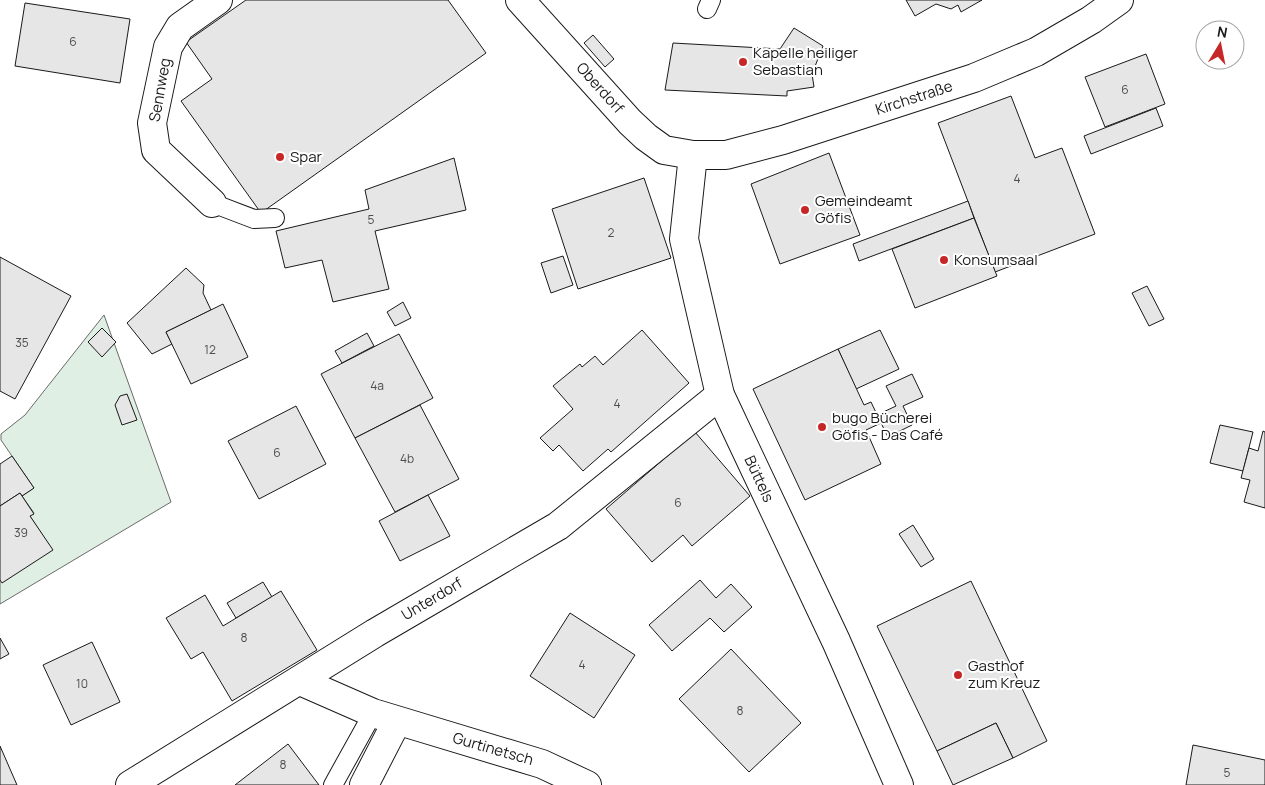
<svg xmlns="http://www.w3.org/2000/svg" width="1265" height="785" viewBox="0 0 1265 785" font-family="Manrope,sans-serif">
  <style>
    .green { fill: #e0efe3; stroke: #6a6a6a }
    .building { fill: #e6e6e6; stroke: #1a1a1a }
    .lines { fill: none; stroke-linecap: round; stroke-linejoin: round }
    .lane-casing { stroke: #1a1a1a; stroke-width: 20 }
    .street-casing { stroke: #1a1a1a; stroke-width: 30 }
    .secondary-casing { stroke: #1a1a1a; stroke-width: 30 }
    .lane { stroke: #fff; stroke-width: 18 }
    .street { stroke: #fff; stroke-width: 28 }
    .secondary { stroke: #fff; stroke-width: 28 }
    .poi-dot { fill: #c62828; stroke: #fff; stroke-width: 2 }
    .labels { text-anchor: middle; stroke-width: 4; stroke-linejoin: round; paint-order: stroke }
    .number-label { font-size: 12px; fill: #4d4d4d }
    .poi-label { font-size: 15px; fill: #1a1a1a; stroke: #fff; text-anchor: start }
    .street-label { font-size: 15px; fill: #1a1a1a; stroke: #fff }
  </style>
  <rect width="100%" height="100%" fill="#fff"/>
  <path class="green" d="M104 315 171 502 0 604V580L52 550 30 516 34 513 22 496 34 488 1 440V434L25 415Z"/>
  <g class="building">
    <path d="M246 0H448L486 53 261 213 181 101 212 79 186 42Z"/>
    <path d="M906 0H982L961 12 958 5 951 9 936 4 915 16Z"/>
    <path d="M25 3 130 19 120 83 15 66Z"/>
    <path d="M794 28 823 46 812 74 814 87 787 91V96L665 90 673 43 780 49Z"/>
    <path d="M593 35 614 59 605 67 584 43Z"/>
    <path d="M1146 54 1165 104 1105 127 1085 77Z"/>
    <path d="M1011 96 1035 158 1062 148 1095 234 995 272 938 123Z"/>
    <path d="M1156 108 1163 126 1091 154 1084 136Z"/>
    <path d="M829 153 860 235 780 264 751 184Z"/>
    <path d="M454 158 466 210 375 231 389 289 333 302 322 260 285 268 276 231 369 209 365 190Z"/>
    <path d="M644 178 671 258 578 289 552 209Z"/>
    <path d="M968 201 974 218 859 261 853 244Z"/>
    <path d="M974 218 997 276 915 308 892 249Z"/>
    <path d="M563 256 573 285 551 293 541 263Z"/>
    <path d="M0 257 71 296 15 399 0 391Z"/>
    <path d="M186 268 204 285 203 293 211 310 166 332 172 344 152 354 127 323Z"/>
    <path d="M1147 286 1164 319 1149 326 1132 293Z"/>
    <path d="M403 302 411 318 395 326 387 312Z"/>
    <path d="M223 304 248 357 191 384 166 332Z"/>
    <path d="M102 328 116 342 102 357 88 342Z"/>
    <path d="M642 330 689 383 611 452 608 449 583 471 559 445 553 451 540 438 573 409 553 386 580 364 582 367 595 356 603 365Z"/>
    <path d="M880 330 899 369 856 389 838 349Z"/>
    <path d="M367 333 374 346 342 363 335 351Z"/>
    <path d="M399 334 433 398 355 438 321 374Z"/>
    <path d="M838 349 864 405 871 402 881 423 866 430 881 464 805 500 753 389Z"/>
    <path d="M912 374 923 397 903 406 912 425 888 437 877 415 896 406 886 386Z"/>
    <path d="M127 394 137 420 122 425 115 405 120 396Z"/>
    <path d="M420 405 459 479 395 512 355 438Z"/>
    <path d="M296 406 326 464 259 499 228 441Z"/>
    <path d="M1220 425 1253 432 1243 471 1210 463Z"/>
    <path d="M1263 431 1265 432V508L1244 502 1250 480 1241 478 1249 448 1258 451Z"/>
    <path d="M695 432 750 496 692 546 683 535 652 562 606 509Z"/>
    <path d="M12 456 34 488 22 496 20 493 0 506V464Z"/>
    <path d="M20 493 34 514 30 516 53 550 2 583 0 580V506Z"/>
    <path d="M428 495 450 536 400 561 379 521Z"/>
    <path d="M913 525 934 559 921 567 899 534Z"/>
    <path d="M700 580 716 598 731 584 752 607 724 632 710 618 672 651 649 625Z"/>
    <path d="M971 581 1047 741 1013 758 996 723 937 751 877 626Z"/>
    <path d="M263 582 272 597 236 618 227 603Z"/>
    <path d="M281 591 317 650 232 701 203 652 191 659 166 618 205 595 223 626Z"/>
    <path d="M570 613 635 655 594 718 530 676Z"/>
    <path d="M0 638 9 654 0 659Z"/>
    <path d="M92 642 120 702 71 725 43 665Z"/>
    <path d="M731 649 801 723 749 772 679 699Z"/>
    <path d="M996 723 1013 758 953 785 937 751Z"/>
    <path d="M288 744 319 785H235Z"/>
    <path d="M1193 745 1265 760V785H1186Z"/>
    <path d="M0 746 17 785H0Z"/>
  </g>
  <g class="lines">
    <defs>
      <g id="lane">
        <path d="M707 9 711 0"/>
        <path d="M212 203 254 219 275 218"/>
        <path d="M333 785 373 713"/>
      </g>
      <g id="street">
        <path d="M693 155 684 239 720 395 836 641 899 785"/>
        <path d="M212 203 156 150 152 123 168 47 180 27 218 0"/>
        <path d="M300 681 373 713 542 764 587 785"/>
        <path d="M130 785 375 633 558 526 720 395"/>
        <path d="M364 785 397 721"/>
      </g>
      <path id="secondary" d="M520 0 630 122 646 137 664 150 693 155H726L783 140 974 78 1036 52 1091 20 1119 0"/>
    </defs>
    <use href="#lane" class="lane-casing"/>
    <use href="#street" class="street-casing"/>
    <use href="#secondary" class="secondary-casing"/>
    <use href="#lane" class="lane"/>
    <use href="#street" class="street"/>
    <use href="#secondary" class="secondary"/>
  </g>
  <g class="poi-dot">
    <circle cx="743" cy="62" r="5"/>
    <circle cx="280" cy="157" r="5"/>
    <circle cx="805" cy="210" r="5"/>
    <circle cx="944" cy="260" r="5"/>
    <circle cx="822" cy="427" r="5"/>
    <circle cx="958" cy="675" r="5"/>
  </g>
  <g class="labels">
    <g class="number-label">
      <text x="73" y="46">6</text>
      <text x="1125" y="94">6</text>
      <text x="1017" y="183">4</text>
      <text x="371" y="224">5</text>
      <text x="611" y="237">2</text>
      <text x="22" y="347">35</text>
      <text x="210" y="354">12</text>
      <text x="377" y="390">4a</text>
      <text x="617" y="408">4</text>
      <text x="277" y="457">6</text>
      <text x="407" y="463">4b</text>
      <text x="678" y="507">6</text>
      <text x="21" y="537">39</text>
      <text x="244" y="642">8</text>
      <text x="582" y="669">4</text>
      <text x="82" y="688">10</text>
      <text x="740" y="715">8</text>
      <text x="283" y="769">8</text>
      <text x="1227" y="777">5</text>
    </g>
    <g class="poi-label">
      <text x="753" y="58">Kapelle heiliger<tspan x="753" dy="17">Sebastian</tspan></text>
      <text x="290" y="162">Spar</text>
      <text x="815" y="206">Gemeindeamt<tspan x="815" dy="17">Göfis</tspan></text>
      <text x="954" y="265">Konsumsaal</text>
      <text x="832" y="423">bugo Bücherei<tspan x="832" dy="17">Göfis - Das Café</tspan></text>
      <text x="968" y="671">Gasthof<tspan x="968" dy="17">zum Kreuz</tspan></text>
    </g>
    <g class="street-label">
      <text transform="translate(600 88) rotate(48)" y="5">Oberdorf</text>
      <text transform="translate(160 90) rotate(-80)" y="5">Sennweg</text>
      <text transform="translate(914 98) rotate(-18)" y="5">Kirchstraße</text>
      <text transform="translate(759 479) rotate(65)" y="5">Büttels</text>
      <text transform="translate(432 599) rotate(-31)" y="5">Unterdorf</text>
      <text transform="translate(493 749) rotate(16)" y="5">Gurtinetsch</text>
    </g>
  </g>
  <g transform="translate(1220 45) rotate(10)"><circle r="24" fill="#ffffff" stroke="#a3a3a3"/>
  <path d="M0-4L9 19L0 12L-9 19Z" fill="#c62828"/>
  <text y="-8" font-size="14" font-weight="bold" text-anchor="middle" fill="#1a1a1a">N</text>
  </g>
</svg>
